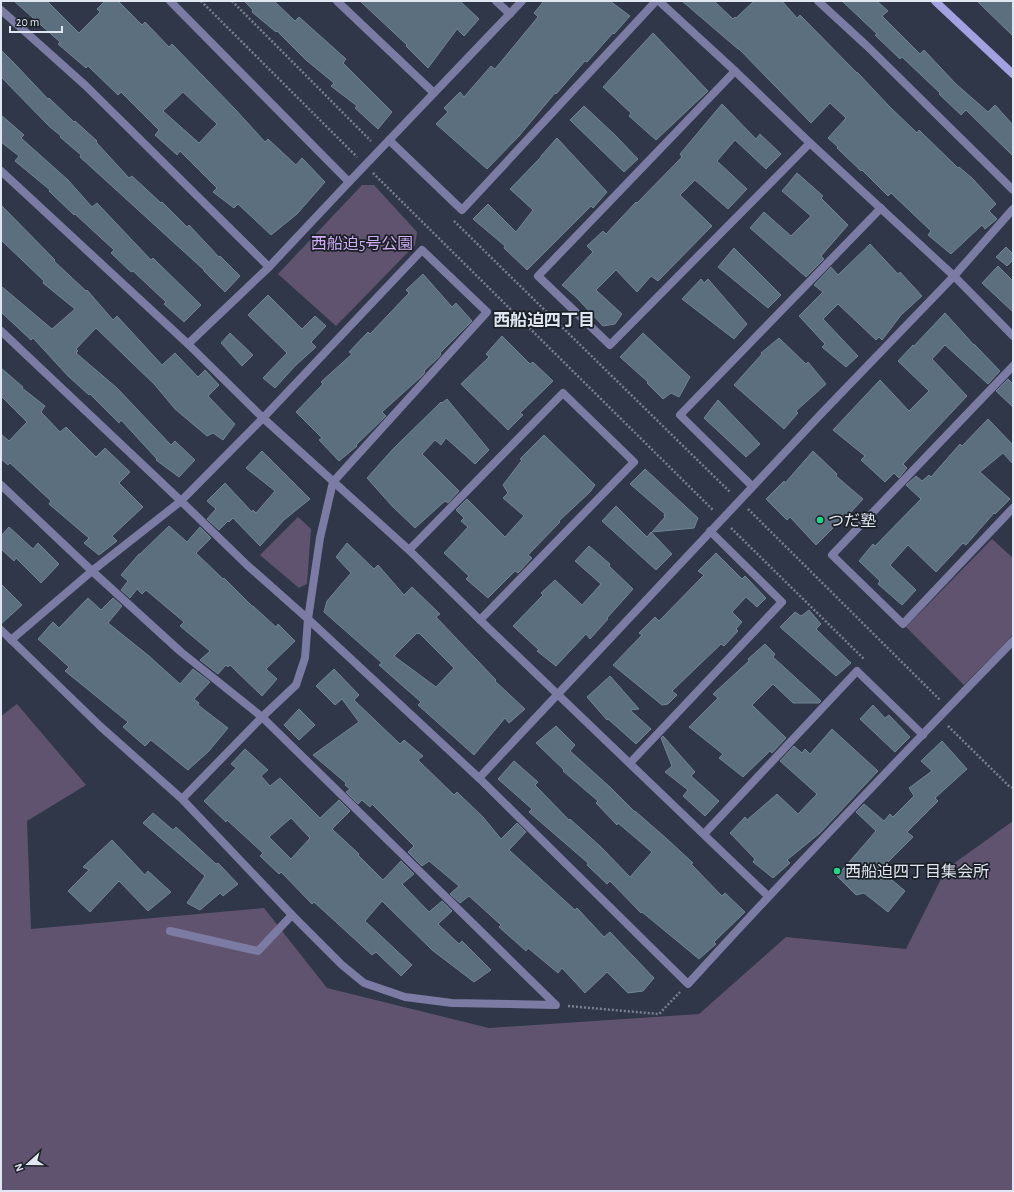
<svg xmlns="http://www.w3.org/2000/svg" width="1014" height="1192" viewBox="0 0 1014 1192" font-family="'Alegreya Sans','Noto Sans JP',sans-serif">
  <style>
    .green { fill: #60536f }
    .building { fill: #5c6f7e; stroke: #718594; fill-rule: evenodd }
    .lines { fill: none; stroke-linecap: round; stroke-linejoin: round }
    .path { stroke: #79808f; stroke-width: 2.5; stroke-dasharray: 2 2; stroke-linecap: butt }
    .street { stroke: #7c7ba3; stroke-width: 8 }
    .secondary { stroke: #a3a1e1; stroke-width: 8 }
    .poi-dot { fill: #1fd887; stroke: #1b1f26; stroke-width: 1.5 }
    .labels { text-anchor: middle; stroke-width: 3.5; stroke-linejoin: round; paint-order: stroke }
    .park-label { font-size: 16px; fill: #d0adf4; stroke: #1b1f26 }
    .poi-label { font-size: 16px; fill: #e1e7f2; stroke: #1b1f26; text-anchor: start }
    .neighbourhood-label { font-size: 17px; font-weight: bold; fill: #e1e7f2; stroke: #1b1f26 }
  </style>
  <rect width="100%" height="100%" fill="#2f3748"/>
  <g class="green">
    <path d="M362 185H374L417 232 415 245 336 326 278 274Z"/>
    <path d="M298 517 311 529 307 584 299 588 260 555Z"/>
    <path d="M992 539 1013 558V635L964 685 906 627Z"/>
    <path d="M17 704 86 785 27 821 31 929 264 908 327 988 489 1028 699 1014 786 937 906 949 946 869 1013 821V1191H1V716Z"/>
  </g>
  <g class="building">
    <path d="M14 1H47L79 33 100 12 97 9 105 1H118L142 25 145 22 169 47 172 44 235 109 265 142 268 139 296 165 302 158 325 182 297 214 271 235 238 204 234 208 213 192 217 188 180 151 177 155 155 135 159 130 121 92 118 95 88 66 86 68 58 44 60 42ZM183 92 217 124 199 143 163 111Z"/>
    <path d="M244 1H274L295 21 299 17 346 59 343 63 392 112 378 129 355 108 357 106 331 86 334 83 306 60 277 31 276 32 252 12 253 10Z"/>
    <path d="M360 1H460L479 19 464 36 457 29 428 68 406 46 407 45Z"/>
    <path d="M544 1H610L630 16 614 34 613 33 587 62 585 61 556 94 555 93 519 136 487 169 436 124 448 112 444 108 460 92 464 97 491 66 495 69 538 17 534 13Z"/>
    <path d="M682 1H714L733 19 735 17 736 18 754 1H782L797 18 800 15 857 73V72L889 106 917 133 919 130 958 168 959 167 972 178 996 204 989 211 997 219 985 229 982 225 951 254 928 235 931 231 891 193 888 196 862 170 861 171 837 148 838 147 828 138 846 118 830 103 811 123 739 49H738Z"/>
    <path d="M842 1H877L888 11 882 16 920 54 924 50 956 84 988 112 995 105 1013 125V156L966 110 961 115 939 94 940 93 902 57 900 59 875 35 877 34Z"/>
    <path d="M977 1H1013V36Z"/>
    <path d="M653 33 708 91 656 140 629 116 631 113 603 87Z"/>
    <path d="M1 50 13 62 48 99 49 98 74 122 75 121 97 141 96 142 129 178 132 176 161 203 162 202 187 227 189 225 219 257 220 256 240 276 225 292 204 271V270L80 157 81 155 60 137 61 136 50 127 1 77Z"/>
    <path d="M722 104 756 139 760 134 781 154 766 169 735 140 717 161 747 189 728 209 695 180 680 195 712 226 658 281 651 276 637 292 616 270 596 290 622 314 615 324 603 326 576 297 562 285 593 252 587 246 603 231 606 234 636 202 637 203 682 157 680 154Z"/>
    <path d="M584 106 615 135 638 159 624 172 570 120Z"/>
    <path d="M1 115 24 135 21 138 68 180 92 207 97 203 151 260 153 258 201 305 184 322 164 304 166 302 133 271 131 272 111 253 114 250 75 214 74 215 49 191 50 190 15 161 19 156 1 142Z"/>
    <path d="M557 138 607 192 593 208 591 206 527 270 504 248 505 246 473 219 488 204 516 232 533 210 510 189 541 157V156Z"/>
    <path d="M797 173 823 196 821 198 848 225 821 256 824 259 806 277 750 228 764 212 791 236 811 216 782 191Z"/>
    <path d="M1 205 55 260 54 261 86 291 87 290 113 320 117 316 162 365 175 353 198 377 205 370 219 385 208 396 235 424 223 440 213 433 207 436 175 409 155 385 96 328 76 349 78 351 76 353 117 388 171 445 175 441 195 460 179 477 156 460 157 459 121 420 119 423 90 394 89 395 68 376 33 338 31 340 1 312V286L52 329 75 309 43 283 44 281 1 240Z"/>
    <path d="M870 244 898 274 900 272 922 296 901 315 882 340 879 337 876 340 838 304 823 319 858 356 846 367 822 347 825 344 799 316 823 292 814 285 831 267 838 275Z"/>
    <path d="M1006 247 1013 254V260L1007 266 996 257Z"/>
    <path d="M734 248 781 295 768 308 718 267Z"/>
    <path d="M998 266 1013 281V312L982 283Z"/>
    <path d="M423 274 452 307 456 303 472 321 440 353 441 354 439 357 424 371 425 372 423 375 382 412 386 416 356 445 357 446 339 461 319 440 322 438 296 412 323 384 321 382 352 354 349 352 368 332 370 334 409 293 406 290Z"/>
    <path d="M701 279 704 283 708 279 747 324 734 339 682 299Z"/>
    <path d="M268 295 302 329 315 316 326 326 311 342 316 347 295 366 275 388 263 378 287 353 248 315Z"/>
    <path d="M945 313 974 345V344L1000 371 988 384 945 345 932 359 967 396 903 464 907 468 899 478 894 473 885 482 861 460 865 456 833 430 880 380 909 411 929 391 898 361 913 345 914 346Z"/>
    <path d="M230 333 253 355 242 366 221 343Z"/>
    <path d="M643 333 690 377 679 397 671 393 663 399 647 383 648 382 620 357Z"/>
    <path d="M502 336 530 364 533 362 553 381 520 413 523 415 508 430 461 384 489 357 486 354Z"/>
    <path d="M779 338 806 364 808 362 826 384 796 411 798 413 784 429 734 385 762 354 761 353Z"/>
    <path d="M1 368 23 387 22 388 45 406 41 412 60 432 66 427 96 457 105 448 130 472 119 483 143 507 112 536 117 541 99 555 84 543 89 538 49 504 51 501 10 463 8 465 1 459V434L9 441 27 422 1 396Z"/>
    <path d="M1008 379 1013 384V407L996 391Z"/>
    <path d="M447 399 489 450 475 464 446 438 441 445 435 440 422 454 459 491 448 503 445 501 415 528 392 506 367 478 393 449 441 402 442 403Z"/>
    <path d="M718 400 760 444 746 457 704 418Z"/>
    <path d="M988 419 1013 445V464L1003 453 980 472 1010 499 995 514 994 513 966 545 963 543 936 572 908 545 890 565 916 590 902 605 878 584 880 581 859 561 873 544 875 546 921 499 906 485 916 476 922 481 929 475 931 477 960 444 962 446Z"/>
    <path d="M544 435 595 485 590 492 559 521 560 522 528 555 532 558 518 573 515 571 488 598 466 579 469 576 444 553 468 527 461 521 464 518 456 510 467 499 505 537 524 516 503 498 508 493 503 485 522 460 520 459Z"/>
    <path d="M262 451 310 499 284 520 260 546 233 518 229 522 228 521 219 530 207 519 216 509 207 501 225 483 252 512 253 510 256 513 275 491 246 468Z"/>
    <path d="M813 451 837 474 836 476 863 499 851 512 850 511 816 545 790 517 787 520 766 499 784 481 785 483Z"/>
    <path d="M645 469 698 518 694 528 652 532 665 517 664 516 665 514 630 484Z"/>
    <path d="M616 506 647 537 651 532 672 554 656 570 602 521Z"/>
    <path d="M169 526 187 542 200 527 211 538 196 553 223 579 224 578 252 606H253L276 627 278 624 295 641 266 669 277 679 262 696 230 665 228 667 226 665 218 674 200 660 210 651 180 626 184 622 146 590 142 594 137 589 130 598 121 590 128 581 121 575 139 554H140Z"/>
    <path d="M9 527 33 549 38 543 59 564 41 583 16 558 14 561 1 549V536Z"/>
    <path d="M347 543 374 569 378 565 404 595 412 587 440 614 436 617 496 680 495 681 525 709 509 723 505 718 474 755 418 705 421 702 379 665 382 663 324 612 327 601 351 573 336 557ZM417 633 418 634 419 633 454 668 436 687 394 656Z"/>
    <path d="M589 546 610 564 609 566 633 589 607 618 608 619 590 639 586 634 556 666 537 651 539 650 513 626 543 595 541 593 555 580 582 605 601 584 575 561Z"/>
    <path d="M716 553 742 579 745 576 766 598 757 607 746 597 732 612 742 622 736 629 738 631 724 646 721 644 672 691 677 695 668 704 662 705 613 665 642 635 639 633 655 617 659 621 704 575 698 571Z"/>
    <path d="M1 584 22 605 1 624Z"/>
    <path d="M88 598 101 610 113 598 122 606 108 623 149 656 180 684 193 669 210 682 194 699 199 703 198 705 228 728 209 751 188 770 151 740 145 746 123 727 128 722 65 671 69 667 38 639 53 622 59 628Z"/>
    <path d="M809 610 821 624 816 629 851 663 836 676 780 627 795 612 801 616Z"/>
    <path d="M765 644 775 654 773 657 821 701 819 703H793L773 684 752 705 786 738 772 753 770 751 743 777 719 758 723 754 689 727 718 698 713 694 749 661 748 659Z"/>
    <path d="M334 669 359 695 354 700 400 744 404 740 423 756 418 760 454 795 457 792 483 817 501 839 517 823 526 832 509 850 575 910 577 908 604 937 610 932 654 978 643 991 628 993 607 972 585 993 562 968 558 973 528 948 526 951 499 927 501 925 469 896 460 903 450 894 459 886 429 861 422 866 408 852 414 846 372 804 370 807 362 800 358 804 346 792 350 789 345 785 346 783 313 755 359 722 342 699 335 705 316 686Z"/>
    <path d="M610 676 639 709 630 710 651 729 636 744 608 719 607 720 587 697Z"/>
    <path d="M873 705 885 718 889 715 910 737 895 752 860 719Z"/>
    <path d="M299 709 315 725 299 740 284 725Z"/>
    <path d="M556 726 575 745 570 751 610 787 635 812V811L667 839 693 863 691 864 722 896 725 893 745 912 714 942 716 944 699 959 642 912 641 913 610 881 607 884 587 865 588 863 529 812 532 809 498 779 514 761 538 782 535 785 569 820 570 819 601 847 630 877 652 852 618 823 617 825 596 803 598 801 563 771 564 770 536 743Z"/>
    <path d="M832 729 878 771 820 833 787 860 790 863 773 878 753 862 755 859 730 833 745 817 747 820 777 794 798 814 817 794 780 761 794 746 802 753 805 749 810 754Z"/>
    <path d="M663 736 695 772 691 776 719 801 705 816 683 796 688 790 665 772 672 766 661 738Z"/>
    <path d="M942 741 967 769 935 798 938 801 907 832 913 837 880 870 905 891 888 912 864 893 856 895 837 876 876 831 856 812 864 804 884 821 890 814 893 817 914 796 909 788 932 771 921 761Z"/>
    <path d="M245 749 268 770 261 776 270 786 280 778 320 818 339 800 350 811 332 829 359 854 358 855 383 880 401 861 414 874 402 884 429 912 442 901 452 911 438 924 459 944 462 941 491 970 474 982 432 950 382 901 365 921 412 965 401 976 376 952 372 955 314 902 312 904 281 872 279 874 260 856 263 853 227 820 226 822 204 801 236 768 231 764ZM291 818 310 838 291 859 269 837Z"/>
    <path d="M153 813 173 830 176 827 216 864 218 863 238 884 223 896 220 893 200 910 187 903 205 876 143 823Z"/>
    <path d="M112 840 145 875 148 871 171 892 148 911 119 881 90 912 68 891 89 870 83 867Z"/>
  </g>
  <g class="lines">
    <g class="path">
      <path d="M201 1 357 157"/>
      <path d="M232 1 371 141"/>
      <path d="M373 173 713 510"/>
      <path d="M454 221 730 492"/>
      <path d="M748 509 940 700"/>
      <path d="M731 528 864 659"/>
      <path d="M948 726 1009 786 1013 788"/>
      <path d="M568 1006 659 1014 680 992"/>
    </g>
    <g class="street">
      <path d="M170 1 349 182"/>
      <path d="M337 1 434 93"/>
      <path d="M496 1 510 14"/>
      <path d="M659 1 735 71 810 143 954 276 1013 336"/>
      <path d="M818 1 867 46 1013 190"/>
      <path d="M1 10 86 86 269 267"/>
      <path d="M735 71 538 276 610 345 810 143"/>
      <path d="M389 140 462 210 656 1"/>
      <path d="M1 171 188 344 263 418 409 550 480 620 768 896"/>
      <path d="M1 331 181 501 247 565 308 619 479 778 688 984C794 868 903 754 1013 641"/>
      <path d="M188 344 269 267 349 182 522 1"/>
      <path d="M1013 366 832 555 903 624 1013 508"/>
      <path d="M1 485 92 571 181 652 262 717 296 685 305 658 308 619 320 538 333 482 487 312 422 250 263 418 181 501 92 571 11 640"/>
      <path d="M752 486 680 415 881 208"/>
      <path d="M409 550 563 393 634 462 480 620"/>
      <path d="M1 630 100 726 182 799 292 915 342 965 364 983 405 997 452 1003 556 1005 262 717 182 799"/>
      <path d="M630 763 782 602 710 531"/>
      <path d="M479 778 820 415 954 276 1013 209"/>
      <path d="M704 834 857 671 923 735"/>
      <path d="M170 931 258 951 292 915"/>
    </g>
    <path class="secondary" d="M935 1 1013 74"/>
  </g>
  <g class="poi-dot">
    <circle cx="820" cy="520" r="4"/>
    <circle cx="837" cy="871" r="4"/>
  </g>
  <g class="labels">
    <g class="park-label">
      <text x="362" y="249">西船迫5号公園</text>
    </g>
    <g class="poi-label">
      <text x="828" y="526">つだ塾</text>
      <text x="845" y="877">西船迫四丁目集会所</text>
    </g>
    <g class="neighbourhood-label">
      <text x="544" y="326">西船迫四丁目</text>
    </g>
  </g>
  <rect width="1014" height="1192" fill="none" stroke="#e1e7f2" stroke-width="4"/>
  <g transform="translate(28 1164) rotate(249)" stroke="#1b1f26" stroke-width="3" paint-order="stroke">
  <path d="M0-3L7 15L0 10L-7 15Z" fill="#e1e7f2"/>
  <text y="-6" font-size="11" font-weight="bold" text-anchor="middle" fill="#e1e7f2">N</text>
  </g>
  <path d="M10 26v6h52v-6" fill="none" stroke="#e1e7f2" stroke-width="2"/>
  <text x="16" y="26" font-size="12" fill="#e1e7f2" stroke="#1b1f26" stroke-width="3" paint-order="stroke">20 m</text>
</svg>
